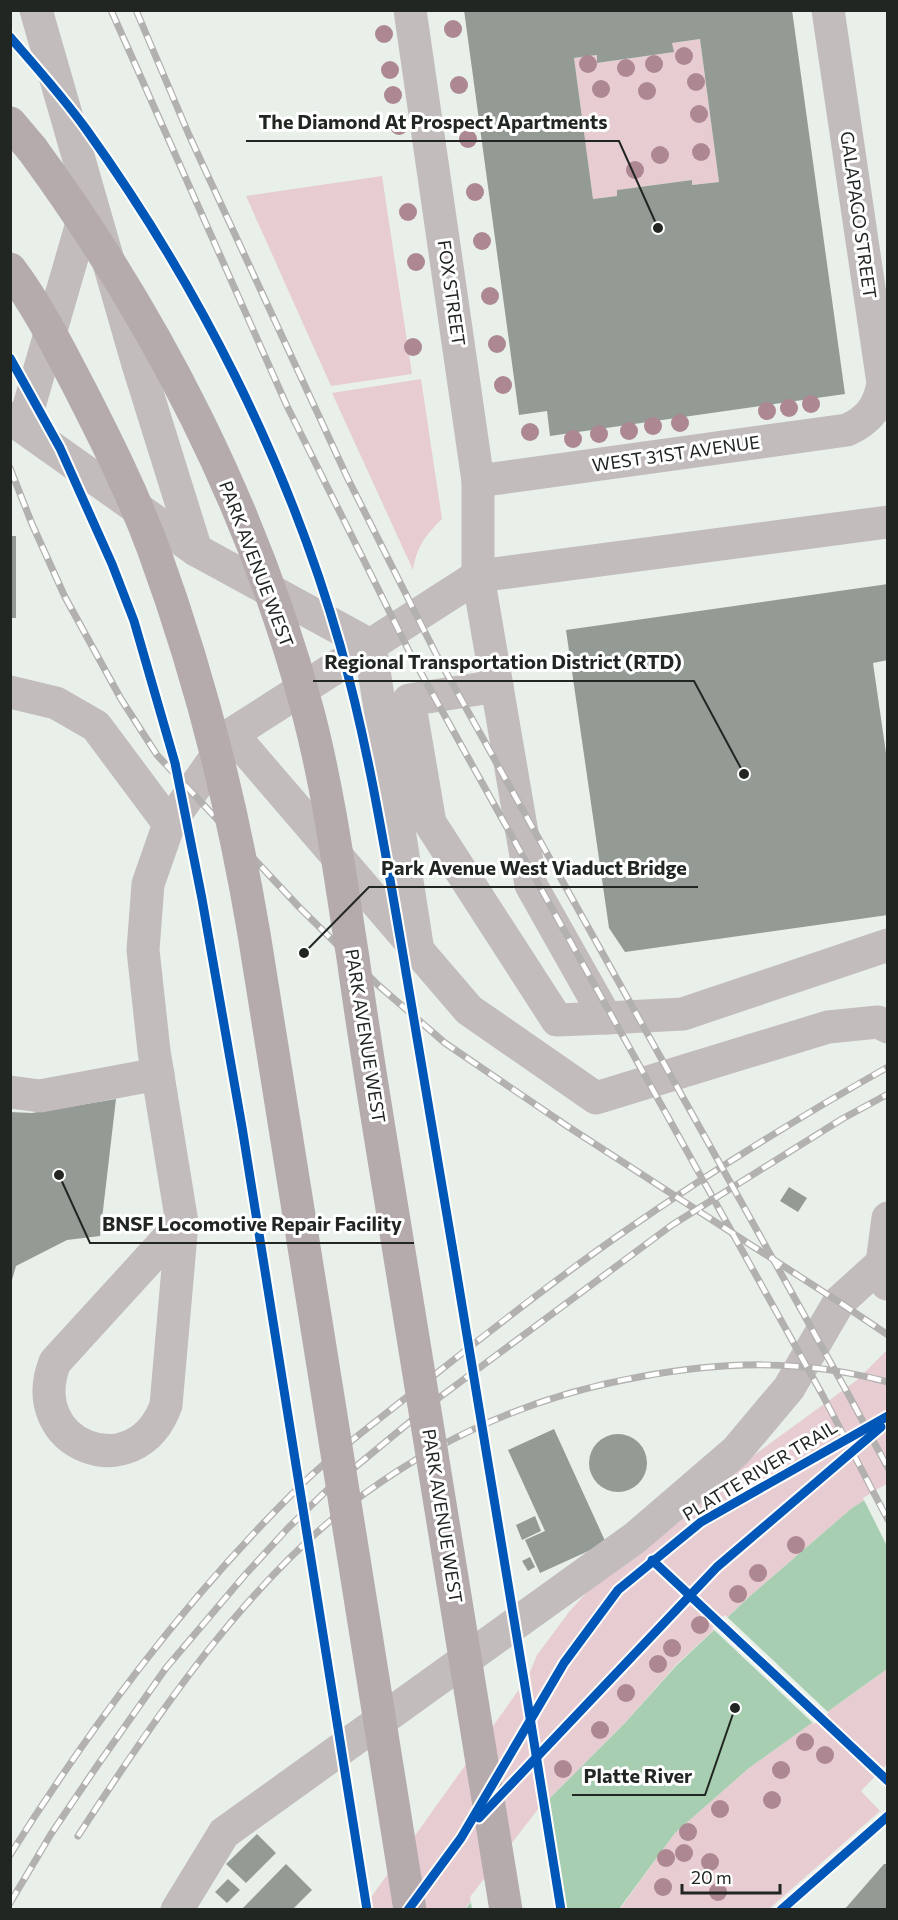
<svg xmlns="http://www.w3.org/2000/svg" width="898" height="1920" viewBox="0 0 898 1920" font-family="Commissioner,sans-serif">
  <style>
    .green { fill: #e7cdd1 }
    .water { fill: #a8ceb2 }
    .pier { fill: #e8f0e9 }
    .building { fill: #949b95; fill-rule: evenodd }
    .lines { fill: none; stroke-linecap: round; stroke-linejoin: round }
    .minor { stroke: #c3bcbd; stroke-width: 33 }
    .major { stroke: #b5aaac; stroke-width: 33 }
    .rail-casing { stroke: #b3b1b0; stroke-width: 7 }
    .rail { stroke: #fff; stroke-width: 4.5; stroke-dasharray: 14; stroke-linecap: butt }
    .major-bridge { stroke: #b5aaac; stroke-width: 33 }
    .cycleway-casing { stroke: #fff; stroke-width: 13 }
    .cycleway { stroke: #0057b8; stroke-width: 9 }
    .tree { fill: #ad8791 }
    .labels { text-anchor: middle; stroke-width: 6; stroke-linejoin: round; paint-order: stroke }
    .street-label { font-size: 18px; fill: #212622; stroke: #fff }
    .leader { fill: none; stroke: #212622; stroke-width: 2 }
    .callout-dot { fill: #212622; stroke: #fff; stroke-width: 2 }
    .callout-label { font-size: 20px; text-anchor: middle; font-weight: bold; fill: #212622; stroke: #fff; stroke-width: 6; stroke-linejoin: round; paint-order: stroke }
  </style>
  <rect width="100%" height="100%" fill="#e8f0e9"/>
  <g class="green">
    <path d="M700 39 719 182 692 185 691 180 617 190V196L593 199 574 58 597 55 598 63 673 52 672 43Z"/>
    <path d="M382 176 412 374 331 386 246 196Z"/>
    <path d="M421 379 442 519C425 536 417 546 413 570L332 393Z"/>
    <path d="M887 1350V1486L852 1508 749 1597 676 1665 624 1724 548 1800 465 1909 362 1910 528 1677 537 1655 569 1612 612 1564 651 1530 857 1380Z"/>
    <path d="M887 1669V1764L861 1791 880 1811 769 1909 619 1910 675 1833 749 1768Z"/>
  </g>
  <path class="water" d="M887 1486V1669L749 1768 675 1833 619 1909 465 1910 548 1800 624 1724 676 1666 749 1597 852 1508Z"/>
  <g class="pier">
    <path d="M888 1483V1546H887L863 1498Z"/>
    <path d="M725 1615 829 1713 814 1724 712 1628Z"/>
    <path d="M549 1795 566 1909H472L470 1897Z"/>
  </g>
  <g class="building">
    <path d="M464 10H792L845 394 550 436 547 411 519 415ZM700 39 719 182 692 185V180L617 190V196L593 199 574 58 597 55V63L674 52 672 43Z"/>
    <rect x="10" y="536" width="6" height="82"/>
    <path d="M888 584V660L873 663 888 767V915L625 952 609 928 566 630Z"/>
    <path d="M116 1099 100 1236 67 1240 16 1266 10 1287V1112L32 1113Z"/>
    <path d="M789 1187 807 1198 798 1212 780 1201Z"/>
    <path d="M554 1429 606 1543 540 1573 525 1540 545 1531 508 1450Z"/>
    <circle cx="618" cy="1463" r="29"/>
    <path d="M535 1516 541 1531 522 1540 516 1525Z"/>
    <path d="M530 1557 535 1567 528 1571 522 1561Z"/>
    <path d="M257 1834 276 1853 246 1883 226 1864Z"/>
    <path d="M286 1864 312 1890 292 1910H241Z"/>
    <path d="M884 1864H888V1910H844Z"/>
    <path d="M228 1879 240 1890 227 1903 215 1892Z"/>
  </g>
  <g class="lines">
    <g class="minor">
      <path d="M36 10 137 361 196 550"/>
      <path d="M410 10 478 481V576L531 885 606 1018 683 1014 888 945"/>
      <path d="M10 418 196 550 370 645 418 951"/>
      <path d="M23 427 89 199"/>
      <path d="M478 481 847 430C869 420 879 407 883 383L828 10"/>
      <path d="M497 686 409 700 430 823 557 1020 606 1018"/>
      <path d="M10 692 56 703 96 726 169 824"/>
      <path d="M232 734 469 1010 596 1098 828 1027 878 1022 888 1027"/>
      <path d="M10 1092 40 1096 158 1074"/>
      <path d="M182 1223 166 1405C136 1489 22 1446 55 1362L182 1223 154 1051 143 950 148 884 169 824 232 734 478 576 888 522"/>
      <path d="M887 1284 882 1263 888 1218"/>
      <path d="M177 1910 224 1833 636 1537 736 1451 789 1388 839 1302 882 1263"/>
    </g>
    <path class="major" d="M10 123 32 149"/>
    <defs>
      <g id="rail">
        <path d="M111 10 287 406 411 655 822 1394 888 1520"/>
        <path d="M136 10 189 135 348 479 437 656 847 1392 888 1468"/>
        <path d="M10 468 32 524 65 597 121 699 157 755 299 907 378 985 445 1043 567 1126 839 1302 888 1335"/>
        <path d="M78 1836C156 1716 248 1579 364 1494 446 1434 539 1395 639 1377 726 1361 801 1359 888 1382"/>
        <path d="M10 1855C92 1725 181 1605 290 1496 333 1452 384 1416 432 1377 496 1326 561 1275 628 1229 712 1171 799 1117 888 1067"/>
        <path d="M10 1903 51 1834 97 1766 166 1668 244 1576 288 1528 325 1492 440 1397 672 1225 842 1119 888 1094"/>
      </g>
    </defs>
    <use href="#rail" class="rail-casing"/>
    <use href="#rail" class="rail"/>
    <g class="major-bridge">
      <path d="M32 149C156 318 254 509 308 712 329 792 340 876 353 958 364 1038 377 1117 390 1196 429 1434 467 1672 506 1910"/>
      <path d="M10 269C38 306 59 349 81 391 107 442 133 494 153 548 199 673 232 803 254 934L410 1910"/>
    </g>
    <defs>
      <g id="cycleway">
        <path d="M10 37C36 67 63 97 86 129 198 285 287 460 340 645 367 741 383 839 400 937 418 1042 436 1147 453 1251 488 1471 527 1690 561 1910"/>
        <path d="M10 358 60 448 112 564 134 621 175 763 202 899 242 1127 367 1910"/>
        <path d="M652 1560 888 1781"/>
        <path d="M479 1818 717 1567 881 1427"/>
        <path d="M408 1910 461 1838 564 1663 618 1590 701 1522 888 1416"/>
        <path d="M781 1910 888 1816"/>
      </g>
    </defs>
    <use href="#cycleway" class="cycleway-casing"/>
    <use href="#cycleway" class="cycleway"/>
  </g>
  <g class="tree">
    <circle cx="453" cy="29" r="9"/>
    <circle cx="384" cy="34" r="9"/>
    <circle cx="684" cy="56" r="9"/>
    <circle cx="588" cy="64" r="9"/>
    <circle cx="654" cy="64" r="9"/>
    <circle cx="626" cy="68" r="9"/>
    <circle cx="390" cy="70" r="9"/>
    <circle cx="696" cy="82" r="9"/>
    <circle cx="459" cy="85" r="9"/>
    <circle cx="601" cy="89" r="9"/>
    <circle cx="647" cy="91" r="9"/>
    <circle cx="393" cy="95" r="9"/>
    <circle cx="699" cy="114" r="9"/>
    <circle cx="399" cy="126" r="9"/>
    <circle cx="468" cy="139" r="9"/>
    <circle cx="701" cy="152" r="9"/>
    <circle cx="660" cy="155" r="9"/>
    <circle cx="635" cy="170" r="9"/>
    <circle cx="475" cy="192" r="9"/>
    <circle cx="408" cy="212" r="9"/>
    <circle cx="482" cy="241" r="9"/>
    <circle cx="416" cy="262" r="9"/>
    <circle cx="490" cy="296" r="9"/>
    <circle cx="497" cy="344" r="9"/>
    <circle cx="413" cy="347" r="9"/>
    <circle cx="503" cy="385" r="9"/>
    <circle cx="811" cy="404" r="9"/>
    <circle cx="789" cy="408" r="9"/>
    <circle cx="767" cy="411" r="9"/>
    <circle cx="680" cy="423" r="9"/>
    <circle cx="653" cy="426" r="9"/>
    <circle cx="629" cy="431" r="9"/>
    <circle cx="530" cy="432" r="9"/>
    <circle cx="599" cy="434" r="9"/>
    <circle cx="573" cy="439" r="9"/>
    <circle cx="796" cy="1545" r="9"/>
    <circle cx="758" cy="1573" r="9"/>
    <circle cx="738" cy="1594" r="9"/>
    <circle cx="700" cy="1625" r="9"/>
    <circle cx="672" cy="1648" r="9"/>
    <circle cx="658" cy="1664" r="9"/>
    <circle cx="626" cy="1693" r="9"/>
    <circle cx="600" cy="1730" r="9"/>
    <circle cx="805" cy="1742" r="9"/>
    <circle cx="825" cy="1755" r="9"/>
    <circle cx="563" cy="1769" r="9"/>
    <circle cx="781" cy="1770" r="9"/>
    <circle cx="772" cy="1800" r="9"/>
    <circle cx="720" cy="1809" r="9"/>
    <circle cx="688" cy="1832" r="9"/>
    <circle cx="684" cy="1853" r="9"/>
    <circle cx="666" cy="1858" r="9"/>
    <circle cx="710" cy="1862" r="9"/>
    <circle cx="663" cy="1887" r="9"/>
    <circle cx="718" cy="1892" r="9"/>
  </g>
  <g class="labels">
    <g class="street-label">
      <text transform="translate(858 215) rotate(82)" y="6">GALAPAGO STREET</text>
      <text transform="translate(451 293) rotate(82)" y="6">FOX STREET</text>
      <text transform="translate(676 454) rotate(-8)" y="6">WEST 31ST AVENUE</text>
      <text transform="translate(256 564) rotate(69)" y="6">PARK AVENUE WEST</text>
      <text transform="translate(365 1036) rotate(81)" y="6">PARK AVENUE WEST</text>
      <text transform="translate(760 1471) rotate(-31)" y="6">PLATTE RIVER TRAIL</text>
      <text transform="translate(442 1516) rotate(81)" y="6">PARK AVENUE WEST</text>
    </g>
  </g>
  <path class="leader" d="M658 228L619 141H246M744 774L694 681H313M304 953L369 887H698M59 1175L90 1243H414M735 1708L705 1795H572"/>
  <g class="callout-dot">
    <circle cx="658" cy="228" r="6"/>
    <circle cx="744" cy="774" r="6"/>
    <circle cx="304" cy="953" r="6"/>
    <circle cx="59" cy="1175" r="6"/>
    <circle cx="735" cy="1708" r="6"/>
  </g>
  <g class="callout-label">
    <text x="433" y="129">The Diamond At Prospect Apartments</text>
    <text x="503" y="669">Regional Transportation District (RTD)</text>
    <text x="534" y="875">Park Avenue West Viaduct Bridge</text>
    <text x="252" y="1231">BNSF Locomotive Repair Facility</text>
    <text x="638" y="1783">Platte River</text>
  </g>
  <rect width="898" height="1920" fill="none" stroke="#212622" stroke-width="24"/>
  <path d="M682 1884v9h98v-9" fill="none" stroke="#212622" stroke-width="3"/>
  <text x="691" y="1884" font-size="18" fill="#212622" stroke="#ffffff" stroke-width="4.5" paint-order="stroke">20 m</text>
</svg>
